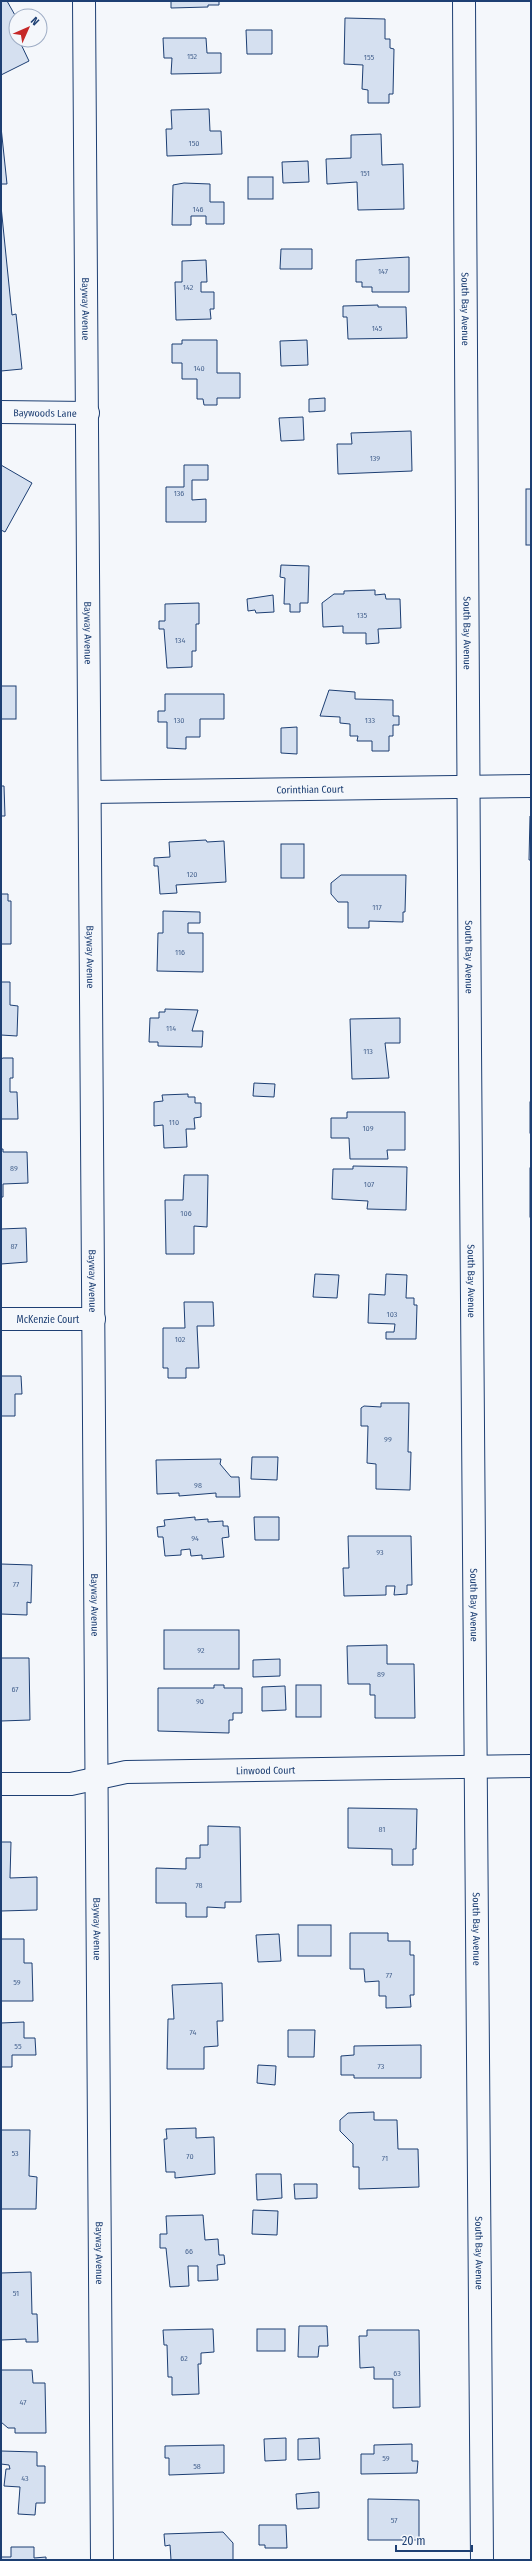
<svg xmlns="http://www.w3.org/2000/svg" width="532" height="2561" viewBox="0 0 532 2561" font-family="'Fira Sans Condensed',sans-serif">
  <style>
    .building { fill: #d5e0f0; stroke: #1d3f73 }
    .lines { fill: none; stroke-linecap: round; stroke-linejoin: round }
    .street-casing { stroke: #1d3f73; stroke-width: 24 }
    .street { stroke: #f4f7fb; stroke-width: 22 }
    .labels { text-anchor: middle; stroke-width: 3; stroke-linejoin: round; paint-order: stroke }
    .number-label { font-size: 8px; fill: #4b6792 }
    .street-label { font-size: 10px; fill: #1d3f73; stroke: #f4f7fb }
  </style>
  <rect width="100%" height="100%" fill="#f4f7fb"/>
  <g class="building">
    <path d="M1 1H7L16 17V40H19L29 61 1 75Z"/>
    <path d="M171 1H219V5H208V7L171 8Z"/>
    <path d="M345 18 385 19V39H390V48L394 49 393 94H389V103H368V90L362 89 363 65 344 64Z"/>
    <path d="M246 30H272V54H247Z"/>
    <path d="M163 38H206L207 53H221V73L171 74 172 58H164Z"/>
    <path d="M209 109 210 131H221L222 154 167 156 166 129H172L171 110Z"/>
    <path d="M1 127 7 184H1Z"/>
    <path d="M381 134 382 165 403 164 404 209 358 210 357 182 327 184 326 159 351 158V135Z"/>
    <path d="M308 161 309 182 283 183 282 162Z"/>
    <rect x="248" y="177" width="25" height="22"/>
    <path d="M184 183 210 184V202H224V224H206V216H191V225H172L173 185Z"/>
    <path d="M1 206 12 315 16 314 22 369 1 371Z"/>
    <path d="M281 249H312V269H280Z"/>
    <path d="M409 257V292H372V287H362V282H356V260Z"/>
    <path d="M206 260 207 282H201V292H214V309H210L211 319 176 320 175 282H182V261Z"/>
    <path d="M378 305V307H406L407 338 348 339 347 317H343V306Z"/>
    <path d="M182 340H217V373H240V398H217V405H204L203 399H197V379H182V363H172V344H182Z"/>
    <path d="M307 340 308 365 281 366 280 341Z"/>
    <path d="M325 398V411L309 412V399Z"/>
    <path d="M303 417 304 440 281 441 279 418Z"/>
    <path d="M411 431 412 471 338 474 337 444H352L351 433Z"/>
    <path d="M1 465 32 483 5 532 1 530Z"/>
    <path d="M184 465H208V480H192V500L206 499V522H166V487H184Z"/>
    <rect x="526" y="489" width="5" height="56"/>
    <path d="M281 565 309 566 308 603H300V612H290V604H284L285 578 280 577Z"/>
    <path d="M375 590V595L385 594 386 599H400L401 628 378 629 379 643 366 644V633H343V626L323 627 322 603 334 594H344V591Z"/>
    <path d="M273 595 274 612 256 613 255 610 248 611 247 599Z"/>
    <path d="M199 603V624H196V651H192V667L167 668 164 629H159V621H165V604Z"/>
    <rect x="1" y="686" width="15" height="33"/>
    <path d="M329 690 355 692V699L393 700V716H399V725H393V736H389V751H372V741H357L358 736H350V724L340 723V717L320 716Z"/>
    <path d="M165 694H224V719H200V737H186V749L167 748V722H158V711H165Z"/>
    <path d="M297 727V754L281 753V728Z"/>
    <path d="M1 786H4L5 816H1Z"/>
    <path d="M530 816H531V860H529Z"/>
    <path d="M206 840 207 842 224 841 226 882 176 885 177 893 160 894 158 866H154V858L170 857 169 842Z"/>
    <rect x="281" y="844" width="23" height="34"/>
    <path d="M341 875H406L405 912H403V922L369 921V928H348V902H338L331 894V883Z"/>
    <path d="M1 894H8V901H11V944H1Z"/>
    <path d="M163 911 200 912V923H188V933H203V972L157 971 158 933H163Z"/>
    <path d="M1 982H10V1005L18 1006 17 1036 1 1035Z"/>
    <path d="M165 1009 198 1010 192 1031H203L202 1047 158 1046V1042H149L150 1018H159V1012H165Z"/>
    <path d="M400 1018V1043H385L389 1078 352 1079 350 1019Z"/>
    <path d="M3 1058H13V1078H10V1092H17L18 1119H1V1059Z"/>
    <path d="M254 1083 275 1084 274 1097 253 1096Z"/>
    <path d="M188 1094V1097H195V1103H201V1117L194 1118 195 1129H186L187 1147 164 1148 163 1125 154 1126V1102L163 1101 162 1095Z"/>
    <rect x="530" y="1102" width="1" height="31"/>
    <path d="M347 1112H405V1150H387L388 1159H350L349 1138H331V1118H347Z"/>
    <path d="M1 1149H3V1152H27L28 1183 3 1184V1197H1Z"/>
    <path d="M353 1166 407 1167 406 1210 367 1209 368 1201 332 1199 333 1169H353Z"/>
    <rect x="530" y="1168" width="1" height="49"/>
    <path d="M184 1175H208L207 1227 194 1226V1254H166L165 1200H183Z"/>
    <path d="M26 1228 27 1262 1 1264V1229Z"/>
    <path d="M315 1274 339 1275 337 1298 313 1297Z"/>
    <path d="M386 1274 407 1275 406 1298H414V1305H417L416 1339H386V1332H394L395 1324 368 1323 369 1294 385 1295Z"/>
    <path d="M184 1302H213L214 1326H197L199 1368H186V1378H168V1368H163V1328H185Z"/>
    <path d="M1 1376H21L22 1394H15V1416H1Z"/>
    <path d="M381 1403H409L408 1452H411L410 1490 376 1489V1464L367 1463 368 1426H361V1408L364 1406 381 1407Z"/>
    <path d="M252 1457H278L277 1480 251 1479Z"/>
    <path d="M221 1459 220 1464 231 1477H239L240 1497H216V1493L179 1496V1493L157 1494 156 1460Z"/>
    <path d="M195 1517V1520L208 1519V1522L223 1521V1526H228L229 1537 222 1538 224 1557 202 1559V1555L191 1556 190 1549 181 1550V1555L165 1556 163 1537H158L157 1527 165 1526 164 1520Z"/>
    <path d="M254 1517H279V1540H255Z"/>
    <path d="M348 1536H411L412 1585H407V1594L394 1595 395 1586H386V1595L344 1596 343 1568H349Z"/>
    <path d="M1 1564 32 1565 31 1603 27 1602V1615L1 1614Z"/>
    <rect x="164" y="1630" width="75" height="39"/>
    <path d="M387 1645V1664H414L415 1718H375V1695H370V1684H348L347 1646Z"/>
    <path d="M1 1658H29L30 1720 1 1721Z"/>
    <path d="M280 1659V1676L253 1677V1660Z"/>
    <path d="M214 1685H224V1688H242V1713H233V1720H229V1733L158 1731V1688H214Z"/>
    <rect x="296" y="1685" width="25" height="32"/>
    <path d="M285 1686 286 1710 262 1711V1687Z"/>
    <path d="M348 1808 417 1809 416 1849H413V1865H392V1849L348 1848Z"/>
    <path d="M208 1826 240 1827 241 1902H225V1908L207 1907V1917H186V1903H156V1868L186 1869V1858H200V1845H208Z"/>
    <path d="M1 1842H11L10 1878 37 1877V1910L1 1911Z"/>
    <rect x="298" y="1925" width="33" height="31"/>
    <path d="M350 1933H388V1941H410V1955H414V1995H410L411 2007 386 2008V1996H379V1981L365 1982 364 1969H350Z"/>
    <path d="M279 1934 281 1961 258 1962 256 1935Z"/>
    <path d="M1 1939H24V1963H32L33 2001H1Z"/>
    <path d="M222 1983 223 2021H217L218 2046 204 2047V2069H167L168 2019H174L172 1985Z"/>
    <path d="M24 2022V2038H35L36 2055H12V2067H1V2023Z"/>
    <path d="M288 2030H315L314 2057H288Z"/>
    <path d="M421 2045V2078H354V2075H341V2056L354 2055V2046Z"/>
    <path d="M258 2065 276 2066 275 2085 257 2083Z"/>
    <path d="M374 2112V2120H397L398 2149H418L419 2187 359 2189V2167H353V2144L340 2131V2120L348 2113Z"/>
    <path d="M196 2128V2138L214 2137 215 2174 175 2178V2172H166L164 2139H167L166 2129Z"/>
    <path d="M1 2130H30L29 2176 37 2177 36 2209H1Z"/>
    <path d="M256 2174H281L282 2198 257 2200Z"/>
    <path d="M294 2184H317V2198L295 2199Z"/>
    <path d="M253 2210 278 2211 277 2235 252 2234Z"/>
    <path d="M203 2215 205 2240 218 2239 219 2255H224L225 2264 217 2265 218 2280 198 2281V2266H188L189 2286 170 2287 166 2248H160V2234H167L166 2216Z"/>
    <path d="M31 2272 32 2314H37L38 2342H26V2339L1 2340V2273Z"/>
    <path d="M299 2326H327L328 2346H319L318 2357H298Z"/>
    <path d="M213 2329 214 2352 201 2353V2364H198L199 2394 172 2395V2377H168L167 2345H164L163 2330Z"/>
    <rect x="257" y="2329" width="28" height="22"/>
    <path d="M367 2330H419L420 2407 393 2408V2379H374V2367L360 2368 359 2336H367Z"/>
    <path d="M1 2370H32L33 2383H45L46 2433H15V2428H8L1 2422Z"/>
    <path d="M286 2438V2460L265 2461 264 2439Z"/>
    <path d="M319 2438 320 2459 298 2460V2439Z"/>
    <path d="M412 2444V2461H418L417 2473 361 2474V2454H374V2445Z"/>
    <path d="M224 2445V2473L169 2475V2458H165V2446Z"/>
    <path d="M1 2451 37 2452V2466H45V2503H36L35 2515 18 2514 20 2487 4 2486 6 2469H10L9 2465 1 2464Z"/>
    <path d="M319 2492V2508L297 2509 296 2494Z"/>
    <path d="M368 2499 419 2500V2540H368Z"/>
    <path d="M259 2525H286L287 2548H265V2545H259Z"/>
    <path d="M223 2532 233 2543V2560H171L170 2545 165 2546 164 2534Z"/>
    <path d="M11 2547H34V2558L46 2557V2560H1V2557H11Z"/>
  </g>
  <g class="lines">
    <defs>
      <g id="street">
        <path id="s1" d="M84 1 102 2560"/>
        <path id="s2" d="M464 1 470 1049 482 2560"/>
        <path id="s3" d="M1 412 88 413"/>
        <path id="s4" d="M90 792 531 786"/>
        <path id="s5" d="M1 1319H94"/>
        <path id="s6" d="M1 1784H71L126 1772 531 1766"/>
      </g>
    </defs>
    <use href="#street" class="street-casing"/>
    <use href="#street" class="street"/>
  </g>
  <g class="labels">
    <g class="number-label">
      <text x="192" y="59">152</text>
      <text x="369" y="60">155</text>
      <text x="194" y="146">150</text>
      <text x="365" y="176">151</text>
      <text x="198" y="212">146</text>
      <text x="383" y="274">147</text>
      <text x="188" y="290">142</text>
      <text x="377" y="331">145</text>
      <text x="199" y="371">140</text>
      <text x="375" y="461">139</text>
      <text x="179" y="496">136</text>
      <text x="362" y="618">135</text>
      <text x="180" y="643">134</text>
      <text x="179" y="723">130</text>
      <text x="370" y="723">133</text>
      <text x="192" y="877">120</text>
      <text x="377" y="910">117</text>
      <text x="180" y="955">116</text>
      <text x="171" y="1031">114</text>
      <text x="368" y="1054">113</text>
      <text x="174" y="1125">110</text>
      <text x="368" y="1131">109</text>
      <text x="14" y="1171">89</text>
      <text x="369" y="1187">107</text>
      <text x="186" y="1216">106</text>
      <text x="14" y="1249">87</text>
      <text x="392" y="1317">103</text>
      <text x="180" y="1342">102</text>
      <text x="388" y="1442">99</text>
      <text x="198" y="1488">98</text>
      <text x="195" y="1541">94</text>
      <text x="380" y="1555">93</text>
      <text x="16" y="1587">77</text>
      <text x="201" y="1653">92</text>
      <text x="381" y="1677">89</text>
      <text x="15" y="1692">67</text>
      <text x="200" y="1704">90</text>
      <text x="382" y="1832">81</text>
      <text x="199" y="1888">78</text>
      <text x="389" y="1978">77</text>
      <text x="17" y="1985">59</text>
      <text x="193" y="2035">74</text>
      <text x="18" y="2049">55</text>
      <text x="381" y="2069">73</text>
      <text x="15" y="2156">53</text>
      <text x="190" y="2159">70</text>
      <text x="385" y="2161">71</text>
      <text x="189" y="2254">66</text>
      <text x="16" y="2296">51</text>
      <text x="184" y="2361">62</text>
      <text x="397" y="2376">63</text>
      <text x="23" y="2405">47</text>
      <text x="386" y="2461">59</text>
      <text x="197" y="2469">58</text>
      <text x="25" y="2481">43</text>
      <text x="394" y="2523">57</text>
    </g>
    <g class="street-label">
      <text dy="4" stroke="none"><textPath href="#s1" startOffset="308">Bayway Avenue</textPath></text>
      <text dy="4" stroke="none"><textPath href="#s2" startOffset="308">South Bay Avenue</textPath></text>
      <text dy="4" stroke="none"><textPath href="#s3" startOffset="44">Baywoods Lane</textPath></text>
      <text dy="4" stroke="none"><textPath href="#s1" startOffset="632">Bayway Avenue</textPath></text>
      <text dy="4" stroke="none"><textPath href="#s2" startOffset="632">South Bay Avenue</textPath></text>
      <text dy="4" stroke="none"><textPath href="#s4" startOffset="220">Corinthian Court</textPath></text>
      <text dy="4" stroke="none"><textPath href="#s1" startOffset="956">Bayway Avenue</textPath></text>
      <text dy="4" stroke="none"><textPath href="#s2" startOffset="956">South Bay Avenue</textPath></text>
      <text dy="4" stroke="none"><textPath href="#s1" startOffset="1280">Bayway Avenue</textPath></text>
      <text dy="4" stroke="none"><textPath href="#s2" startOffset="1280">South Bay Avenue</textPath></text>
      <text dy="4" stroke="none"><textPath href="#s5" startOffset="47">McKenzie Court</textPath></text>
      <text dy="4" stroke="none"><textPath href="#s1" startOffset="1604">Bayway Avenue</textPath></text>
      <text dy="4" stroke="none"><textPath href="#s2" startOffset="1604">South Bay Avenue</textPath></text>
      <text dy="4" stroke="none"><textPath href="#s6" startOffset="266">Linwood Court</textPath></text>
      <text dy="4" stroke="none"><textPath href="#s1" startOffset="1928">Bayway Avenue</textPath></text>
      <text dy="4" stroke="none"><textPath href="#s2" startOffset="1928">South Bay Avenue</textPath></text>
      <text dy="4" stroke="none"><textPath href="#s1" startOffset="2252">Bayway Avenue</textPath></text>
      <text dy="4" stroke="none"><textPath href="#s2" startOffset="2252">South Bay Avenue</textPath></text>
    </g>
  </g>
  <rect width="532" height="2561" fill="none" stroke="#1d3f73" stroke-width="4"/>
  <g transform="translate(28 28) rotate(45)"><circle r="19" fill="#f4f7fb" stroke="#9eadc5"/>
  <path d="M0-3L7 15L0 10L-7 15Z" fill="#c62828"/>
  <text y="-6" font-size="11" font-weight="bold" text-anchor="middle" fill="#1d3f73">N</text>
  </g>
  <path d="M396 2545v6h76v-6" fill="none" stroke="#1d3f73" stroke-width="2"/>
  <text x="402" y="2545" font-size="12" fill="#1d3f73" stroke="#f4f7fb" stroke-width="3" paint-order="stroke">20 m</text>
</svg>
